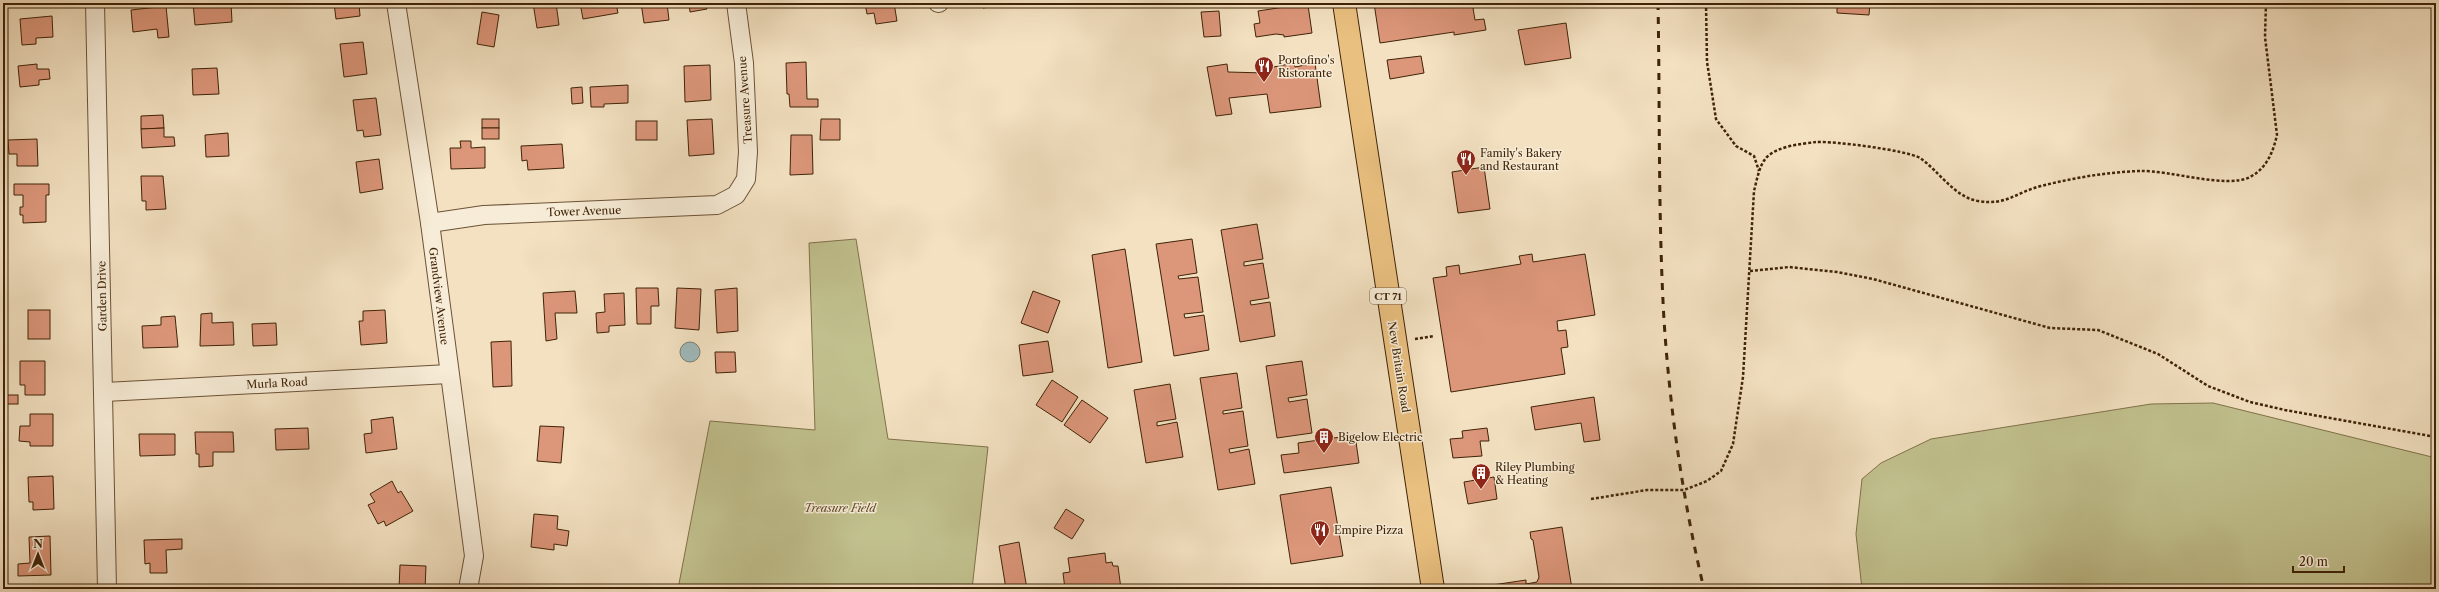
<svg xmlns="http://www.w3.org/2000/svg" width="2439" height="592" viewBox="0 0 2439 592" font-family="'Libre Caslon Text',serif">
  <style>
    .green { fill: #c1c18e; stroke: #80724a }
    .water { fill: #a0bbbd; stroke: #797e74 }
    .building { fill: #dc967a; stroke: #3f2307 }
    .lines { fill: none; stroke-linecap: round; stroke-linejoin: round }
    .minor-casing { stroke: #6c5236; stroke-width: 20 }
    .major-casing { stroke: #3f2307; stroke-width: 24 }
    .path { stroke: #3f2307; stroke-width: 2.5; stroke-dasharray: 3 2; stroke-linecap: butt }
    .minor { stroke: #f7ecd7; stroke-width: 18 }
    .major { stroke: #eac080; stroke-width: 22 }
    .rail { stroke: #3f2307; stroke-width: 3; stroke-dasharray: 7 7; stroke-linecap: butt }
    .labels { text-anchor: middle; stroke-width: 3; stroke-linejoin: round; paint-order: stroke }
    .shield { fill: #f7ecd7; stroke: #765f45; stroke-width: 1 }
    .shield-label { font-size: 10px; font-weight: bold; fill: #3f2307 }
    .poi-label { font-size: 11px; fill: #3f2307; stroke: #f7ecd7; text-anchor: start }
    .street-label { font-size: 11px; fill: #3f2307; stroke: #f7ecd7 }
    .park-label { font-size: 11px; font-style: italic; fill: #604a29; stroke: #f7ecd7 }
  </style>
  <rect width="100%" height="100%" fill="#f3e1c1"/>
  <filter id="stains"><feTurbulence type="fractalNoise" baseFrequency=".005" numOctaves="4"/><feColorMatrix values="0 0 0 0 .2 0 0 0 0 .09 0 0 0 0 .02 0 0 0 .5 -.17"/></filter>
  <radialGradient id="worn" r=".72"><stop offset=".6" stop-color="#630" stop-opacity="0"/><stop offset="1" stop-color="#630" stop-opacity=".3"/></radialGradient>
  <g class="green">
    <path d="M856 239 888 439 988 447 972 589H678L710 421 815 430 809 243Z"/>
    <path d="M2213 403 2436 458V589H1862L1856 534 1862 479 1881 463 1931 439 2151 404Z"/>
  </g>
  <circle class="water" cx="690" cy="352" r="10"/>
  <g class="building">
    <path d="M193 3H231L232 22 195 25Z"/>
    <path d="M334 3H359L360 16 336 19Z"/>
    <path d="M533 3H556L559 25 537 28Z"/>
    <path d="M580 3H616L618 13 583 19Z"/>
    <path d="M641 3H667L669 20 644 23Z"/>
    <path d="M689 3H706L707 9 690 12Z"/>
    <path d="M865 3H894L897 21 876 24 874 13 867 14Z"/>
    <path d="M982 3H1002V5L983 8Z"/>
    <path d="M1374 3H1475L1476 7 1473 8 1475 20 1484 19 1486 30 1454 35V32L1380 43Z"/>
    <path d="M1837 3H1870L1869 15 1837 13Z"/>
    <path d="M1304 4 1308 5 1312 33 1284 37V35L1276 34 1256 37 1254 24 1260 23 1258 11Z"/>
    <path d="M166 6 169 37 158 38 157 29 133 32 131 10Z"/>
    <path d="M1219 11 1221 36 1204 37 1201 12Z"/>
    <path d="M482 12 499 15 494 47 477 44Z"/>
    <path d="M52 16 53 37 36 38V44L22 45 20 19Z"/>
    <path d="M1566 23 1571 58 1525 65 1518 30Z"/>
    <path d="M363 42 367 74 344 77 340 44Z"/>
    <path d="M1421 56 1424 73 1390 79 1387 60Z"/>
    <path d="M806 62 807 99H818V107H790L789 94H787L786 63Z"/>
    <path d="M1294 63 1295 67 1315 63 1321 107 1270 113 1267 94 1229 98 1232 114 1216 116 1207 67 1227 64 1228 72 1265 73 1264 69Z"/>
    <path d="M37 64V69H49L50 79 39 80V85L20 87 18 66Z"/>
    <path d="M710 65 711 100 685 102 684 66Z"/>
    <path d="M217 68 219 94 193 95 192 69Z"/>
    <path d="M628 85V103L604 104V107H591L590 87Z"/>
    <path d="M582 87 583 103 572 104 571 88Z"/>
    <path d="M376 98 381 135 364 137 363 130 357 131 353 100Z"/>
    <path d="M163 115 164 128 141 129V116Z"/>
    <rect x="482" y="119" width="17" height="9"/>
    <path d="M712 119 714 154 689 156 687 120Z"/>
    <path d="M821 119H840V140H820Z"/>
    <rect x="636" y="121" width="21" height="19"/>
    <path d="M164 128V137H174L175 146 142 148 141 129Z"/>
    <rect x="482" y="128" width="17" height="11"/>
    <path d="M228 133 229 156 206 157 205 135Z"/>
    <path d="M791 135H812L813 174 790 175Z"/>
    <path d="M37 139 38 166H17V154H9L8 140Z"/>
    <path d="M460 141H471V148L485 147V168L451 169 450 148H461Z"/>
    <path d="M562 144 564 168 528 170 527 160 522 161 521 146Z"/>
    <path d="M379 159 383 189 360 193 356 162Z"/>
    <path d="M1484 167 1490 209 1458 213 1452 172Z"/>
    <path d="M141 176H163L166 209 146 210V201H142Z"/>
    <path d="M14 184H49V195H46V222L23 223V215H20V207H23V195H14Z"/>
    <path d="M1257 224 1263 259 1244 262V266L1263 263 1269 298 1250 301 1251 305 1270 302 1275 336 1240 342 1221 230Z"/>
    <path d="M1192 239 1197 273 1178 276 1179 279 1198 277 1203 312 1184 314 1185 318 1204 315 1209 350 1174 356 1156 244Z"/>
    <path d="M1125 249 1142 362 1108 368 1092 255Z"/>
    <path d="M1532 254 1533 262 1585 254 1595 315 1557 321 1558 331 1566 330 1568 347 1561 348 1565 374 1451 392 1433 278 1447 276 1446 267 1459 265 1460 274 1521 264 1519 256Z"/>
    <path d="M636 288H658L659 306H651V324H637Z"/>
    <path d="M677 288 701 289 699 330 675 328Z"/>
    <path d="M737 288 738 331 717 333 715 290Z"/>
    <path d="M575 291 577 313H555L557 339 546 341 543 293Z"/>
    <path d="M1033 291 1060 301 1048 333 1021 323Z"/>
    <path d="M624 293 625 325 609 326V332L597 333 596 313 605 312 604 294Z"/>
    <rect x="28" y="310" width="22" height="29"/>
    <path d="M385 310 387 343 361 345 359 321H363V311Z"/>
    <path d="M212 313V323L233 322 234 345 200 346 201 314Z"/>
    <path d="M175 316 178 347 143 348 142 326 161 325V317Z"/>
    <path d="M276 323 277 345 253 346 252 324Z"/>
    <path d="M511 341 512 386 493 387 491 342Z"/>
    <path d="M1048 341 1053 372 1023 376 1019 345Z"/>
    <path d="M715 352H735L736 372 716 373Z"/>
    <path d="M20 361H45V395H25V385H20Z"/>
    <path d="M1302 361 1307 395 1288 398 1289 402 1307 399 1312 433 1277 438 1266 366Z"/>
    <path d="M1237 373 1242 408 1223 411V414L1243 411 1248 446 1229 449 1230 453 1249 449 1255 484 1218 490 1200 378Z"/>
    <path d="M1052 380 1078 397 1062 422 1036 405Z"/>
    <path d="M1170 384 1176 419 1157 422V426L1177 422 1183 457 1146 463 1134 390Z"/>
    <rect x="3" y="395" width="15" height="9"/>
    <path d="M1594 397 1600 440 1584 442 1581 423 1535 430 1531 407Z"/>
    <path d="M1082 400 1108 418 1090 443 1064 425Z"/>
    <path d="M30 414H53V446H30V442L19 441 20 426H30Z"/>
    <path d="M393 417 397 449 366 453 364 434 372 433 371 420Z"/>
    <path d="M540 426 564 427 561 463 537 461Z"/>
    <path d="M308 428 309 449 276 450 275 429Z"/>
    <path d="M1487 428 1489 441H1480L1482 456 1453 458 1450 439 1463 438 1462 431Z"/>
    <path d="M195 432H233L234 452H213V466L199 467V454H196Z"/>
    <path d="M139 434H175V455L140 456Z"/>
    <path d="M1355 435 1359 463 1284 473 1281 455 1299 453 1298 443Z"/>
    <path d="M53 476 54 509 33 510V502H29L28 477Z"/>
    <path d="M1494 477 1497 499 1468 504 1464 482Z"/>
    <path d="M392 481 398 493 401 491 413 511 386 526 384 521 378 524 368 505 375 502 370 494Z"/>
    <path d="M1331 487 1343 556 1291 564 1280 495Z"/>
    <path d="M1066 509 1084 520 1072 539 1054 528Z"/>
    <path d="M534 514 558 516 557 529 569 531 567 546 554 544V550L531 547Z"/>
    <path d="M1562 527 1572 589H1466L1526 580V584L1537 582 1539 577 1533 540 1531 539 1530 532Z"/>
    <path d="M50 536 51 575 18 576V564L30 563 29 537Z"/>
    <path d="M182 539V549L166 550 167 573H150V563L145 564 144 540Z"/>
    <path d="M1019 542 1027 589H1006L999 546Z"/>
    <path d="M1105 553 1106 563 1112 562 1113 566H1118L1121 589H1065L1063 573 1070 572 1068 558Z"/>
    <path d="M400 565 426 566 425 589H399Z"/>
    <path d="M1351 585 1352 589H1327Z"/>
  </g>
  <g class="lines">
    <defs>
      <g id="minor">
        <path d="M95 3 107 589"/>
        <path d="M396 3 430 223 474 556 468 589"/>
        <path d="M938 3H939"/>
        <path d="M430 223 484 215 717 205 736 195 746 179 748 152 744 63 736 3"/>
        <path d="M105 392 449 374"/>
      </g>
      <path id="major" d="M1344 3 1433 589"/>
    </defs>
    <use href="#minor" class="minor-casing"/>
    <use href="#major" class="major-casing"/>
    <g class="path">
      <path d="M1706 3 1707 62 1716 119 1736 146 1754 156 1759 171"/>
      <path d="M1750 271 1789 267 1837 272 1873 279 2050 328 2098 330 2158 354 2208 386 2250 402 2285 410 2436 437"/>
      <path d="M1415 339 1434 336"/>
      <path d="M1591 499 1647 490H1684L1707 481 1721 471 1733 444 1743 377 1754 191C1757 180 1759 165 1767 157 1778 146 1801 144 1816 142 1833 141 1906 150 1920 158 1938 170 1954 197 1978 201 2006 206 2017 192 2041 186 2073 178 2107 172 2140 171 2169 170 2227 189 2250 177 2267 168 2273 152 2277 135L2265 37 2266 3"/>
    </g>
    <use href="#minor" class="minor"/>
    <use href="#major" class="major"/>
    <path class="rail" d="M1658 3C1660 109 1658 215 1664 320 1670 411 1683 501 1704 589"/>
  </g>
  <defs>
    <symbol id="restaurant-pin" viewBox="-11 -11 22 30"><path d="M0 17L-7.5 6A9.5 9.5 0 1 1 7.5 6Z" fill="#8f2418" stroke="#f7ecd7"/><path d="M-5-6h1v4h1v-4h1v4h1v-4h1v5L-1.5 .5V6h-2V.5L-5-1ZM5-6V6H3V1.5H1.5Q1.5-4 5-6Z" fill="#fff"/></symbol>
    <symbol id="building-pin" viewBox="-11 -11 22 30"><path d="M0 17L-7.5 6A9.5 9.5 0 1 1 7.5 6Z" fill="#8f2418" stroke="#f7ecd7"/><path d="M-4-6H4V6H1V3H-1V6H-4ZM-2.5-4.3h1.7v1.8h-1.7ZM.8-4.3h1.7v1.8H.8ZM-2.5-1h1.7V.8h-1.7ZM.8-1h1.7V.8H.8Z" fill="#fff"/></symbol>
  </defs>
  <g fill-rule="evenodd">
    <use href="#restaurant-pin" x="1253" y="55" width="22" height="30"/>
    <use href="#restaurant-pin" x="1455" y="148" width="22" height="30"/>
    <use href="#building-pin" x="1313" y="426" width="22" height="30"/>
    <use href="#building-pin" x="1470" y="462" width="22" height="30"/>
    <use href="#restaurant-pin" x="1309" y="519" width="22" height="30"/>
  </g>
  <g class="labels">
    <rect class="shield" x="1370" y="288" width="36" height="16" rx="3"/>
    <g class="shield-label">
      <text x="1388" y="300">CT 71</text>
    </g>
    <g class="poi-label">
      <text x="1278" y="64">Portofino's<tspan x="1278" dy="13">Ristorante</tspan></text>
      <text x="1480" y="157">Family's Bakery<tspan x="1480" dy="13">and Restaurant</tspan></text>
      <text x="1338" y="441">Bigelow Electric</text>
      <text x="1495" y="471">Riley Plumbing<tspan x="1495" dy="13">&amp; Heating</tspan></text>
      <text x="1334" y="534">Empire Pizza</text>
    </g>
    <g class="street-label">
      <text transform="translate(745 100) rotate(-94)" y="4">Treasure Avenue</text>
      <text transform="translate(584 211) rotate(-2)" y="4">Tower Avenue</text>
      <text transform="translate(102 296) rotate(-91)" y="4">Garden Drive</text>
      <text transform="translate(439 296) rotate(83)" y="4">Grandview Avenue</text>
      <text transform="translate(1399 367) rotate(81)" y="4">New Britain Road</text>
      <text transform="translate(277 383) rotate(-3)" y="4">Murla Road</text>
    </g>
    <g class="park-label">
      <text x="840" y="512">Treasure Field</text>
    </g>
  </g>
  <rect width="2439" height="592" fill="none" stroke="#f3e1c1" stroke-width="16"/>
  <rect x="4" y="4" width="2431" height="584" fill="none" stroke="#3f2307" stroke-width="2"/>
  <rect x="8" y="8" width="2423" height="576" fill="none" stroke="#3f2307"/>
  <g transform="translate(38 554)" stroke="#f7ecd7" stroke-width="3" paint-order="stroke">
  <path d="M0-3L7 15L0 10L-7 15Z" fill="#3f2307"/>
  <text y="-6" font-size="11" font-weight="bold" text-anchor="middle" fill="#3f2307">N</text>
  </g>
  <path d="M2293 566v6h51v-6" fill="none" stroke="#3f2307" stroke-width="2"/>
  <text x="2299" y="566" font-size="12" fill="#3f2307" stroke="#f7ecd7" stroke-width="3" paint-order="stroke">20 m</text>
  <rect width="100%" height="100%" filter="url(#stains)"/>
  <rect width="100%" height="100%" fill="url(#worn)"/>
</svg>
